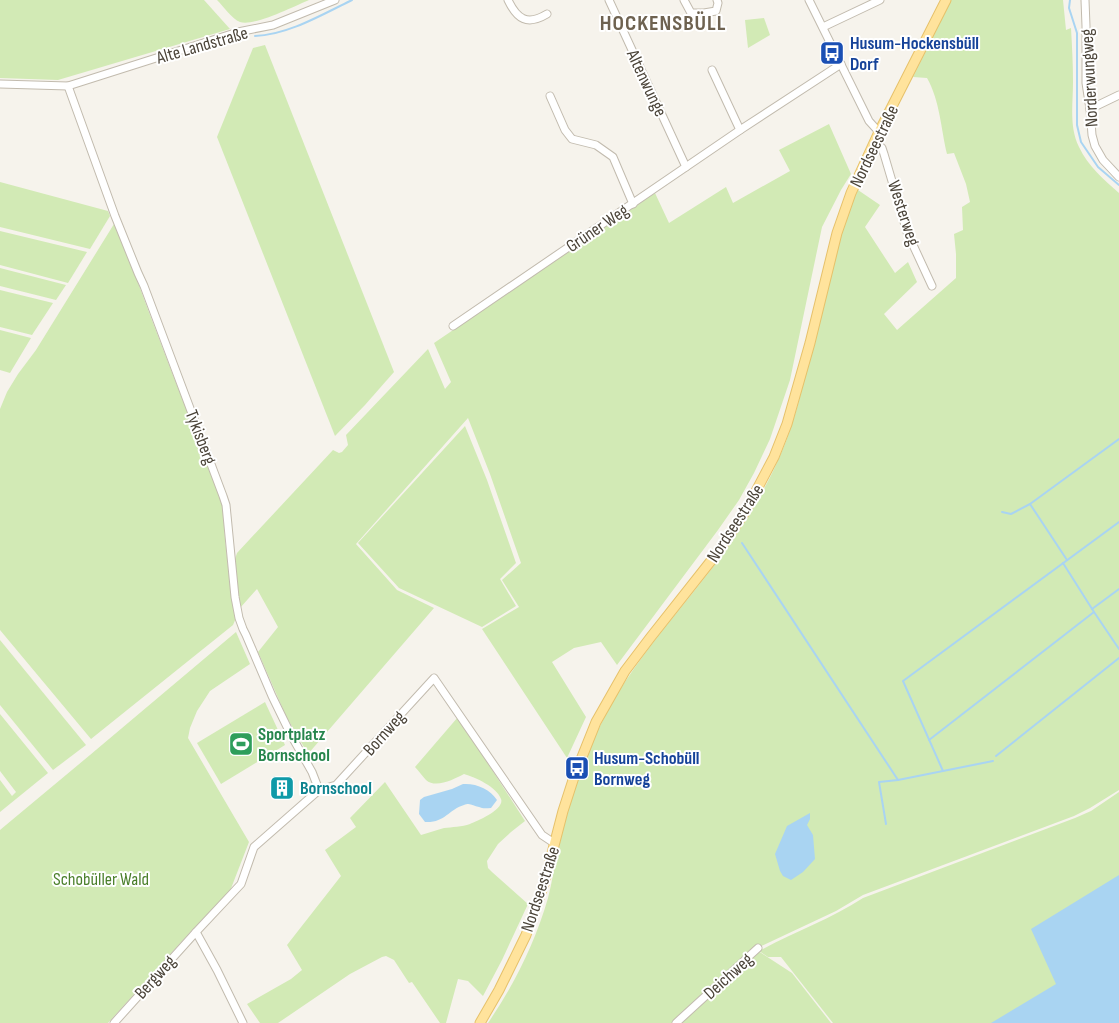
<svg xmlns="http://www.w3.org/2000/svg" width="1119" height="1023" viewBox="0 0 1119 1023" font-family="'Sofia Sans Condensed',sans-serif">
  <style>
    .green { fill: #d2eab5 }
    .water { fill: #a9d4f2 }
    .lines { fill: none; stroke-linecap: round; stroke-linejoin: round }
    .stream { stroke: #a9d4f2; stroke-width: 2 }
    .minor-casing { stroke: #c2bbae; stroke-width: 9 }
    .major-casing { stroke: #e6c16a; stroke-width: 11 }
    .minor { stroke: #fff; stroke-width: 7 }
    .major { stroke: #ffe39c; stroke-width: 9 }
    .labels { text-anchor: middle; stroke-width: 4; stroke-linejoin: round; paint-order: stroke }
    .transit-label { font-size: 18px; font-weight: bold; fill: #164399; stroke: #fff; text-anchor: start }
    .street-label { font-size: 18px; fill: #4b4439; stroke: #fff }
    .leisure-label { font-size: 18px; font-weight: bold; fill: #27864d; stroke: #fff; text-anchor: start }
    .culture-label { font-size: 18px; font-weight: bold; fill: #0d838f; stroke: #fff; text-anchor: start }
    .park-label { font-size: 18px; fill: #4a7f2a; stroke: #fff }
    .district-label { font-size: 22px; font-weight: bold; letter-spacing: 1px; fill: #6e6250; stroke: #fff }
  </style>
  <rect width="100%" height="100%" fill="#f6f3ec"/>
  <g class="green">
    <path d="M0 0H204L230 29 58 80 0 78Z"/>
    <path d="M217 0H309C295 6 253 27 240 22 232 19 224 7 217 0Z"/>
    <path d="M951 0H1063L1066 30 1071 28C1072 46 1073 64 1073 82 1073 104 1069 127 1079 147 1088 166 1104 180 1119 193V790L1090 808 1074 816 863 895 836 911 755 949 792 973 831 1023H488C514 985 535 943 548 898 552 883 554 867 558 851 568 808 581 764 601 724 639 646 705 588 749 515 766 487 782 456 792 424 799 405 802 385 807 366 818 325 828 284 839 243L847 214 858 190 880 205 865 227 895 273 908 262 917 282 884 314 897 330 956 278V254L954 234 963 230 962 207 970 202 966 184 954 153 947 154C941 129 940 101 927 78L913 77Z"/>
    <path d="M764 18 770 35 748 48 745 20Z"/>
    <path d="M265 45 394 372 365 405 335 436 217 137 253 48Z"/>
    <path d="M829 124 851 174 841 190 822 227 790 380 770 439 754 473 739 500 718 530 617 665 601 642 574 648 552 662 586 717 567 758 482 629 519 607 502 580 521 563 490 474 468 418 356 544 397 590 434 608 308 754 286 716 258 652 278 627 257 589 240 608 235 559 237 553 333 450 339 453 342 452 348 445 346 435 428 349 445 389 451 382 434 343 655 193 669 223 726 187 733 203 790 171 779 150Z"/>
    <path d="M0 182 108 211 110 216 90 249 0 227Z"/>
    <path d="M116 223C149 314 184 405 220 494L223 507 225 539 232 602 236 618 233 625 91 739 0 630V409L7 392 18 374 36 350 114 224Z"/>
    <path d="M0 231 87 252 68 283 0 265Z"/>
    <path d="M0 268 66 285 56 300 0 286Z"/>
    <path d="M0 290 53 303 32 335 0 327Z"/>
    <path d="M0 330 31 338 10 373 0 370Z"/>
    <path d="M465 426 487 480 516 563 500 579 516 606 482 627 399 588 358 543Z"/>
    <path d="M236 632 250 664 210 691 197 711 190 728 188 738 249 842 230 891 192 930 108 1023H0V830L90 755Z"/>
    <path d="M0 640 86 745 53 770 0 705Z"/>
    <path d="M265 702 285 745 221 784 197 743Z"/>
    <path d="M0 714 48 773 0 812V780L12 796 16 792 0 771Z"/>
    <path d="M458 717 525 821 511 832 498 844 487 861 488 868 492 872 528 904 502 960 483 996 468 981 458 979 446 1023H440L412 982 409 983 394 960 386 956 382 957 350 974 278 1023H260L247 1004 291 979 302 970 287 945 341 876 325 850 356 827 350 818 385 782 421 835C429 833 436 830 444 828 452 827 462 827 470 824 478 821 505 809 501 799 497 787 475 777 464 774 454 779 436 789 426 780 422 776 419 771 415 767Z"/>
    <path d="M1119 792V1023H833L781 957H768L759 951C794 932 831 919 863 898L1075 818 1091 811Z"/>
  </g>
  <g class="water">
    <path d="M463 784C476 783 490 789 497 800L491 808C487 808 483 809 479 807 473 806 470 802 464 805 448 810 445 823 425 822L419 814 420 800 424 797 452 789Z"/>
    <path d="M810 813V819L807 825 813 835 815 859 803 872 791 880 783 876 780 871 775 854 787 826Z"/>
    <path d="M1119 875V1023H991L1056 984 1031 929Z"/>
  </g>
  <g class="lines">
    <g class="stream">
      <path d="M1070 0 1069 8 1077 33V125L1081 142 1098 167 1119 185"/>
      <path d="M255 36C288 35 323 14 352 0"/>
      <path d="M1030 504 1067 560"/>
      <path d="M1002 512 1011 514 1030 504 1119 439"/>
      <path d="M742 543 898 780"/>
      <path d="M1063 563 1094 612 1119 649"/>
      <path d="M1092 609 1119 589"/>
      <path d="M929 740 1094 612"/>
      <path d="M996 756 1119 658"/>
      <path d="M943 771 903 681 1119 522"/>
      <path d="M886 824 879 782 898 780 993 761"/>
    </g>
    <defs>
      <g id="minor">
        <path d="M508 0C517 19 527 26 547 14"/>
        <path d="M609 0 686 167"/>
        <path d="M684 0 691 13H704L716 11 718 3 717 0"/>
        <path d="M809 0 869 121 879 132"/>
        <path d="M1085 0 1086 26V83L1090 109 1092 135 1095 146 1103 160 1119 177"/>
        <path d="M823 27 880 0"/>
        <path d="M712 70 740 130"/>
        <path d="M0 84 68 86 238 32 273 25 335 0"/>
        <path d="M68 86 115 216 138 273 144 286 223 496 226 505 235 597 239 618 243 629 246 635 272 696 291 735 312 772 319 790"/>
        <path d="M550 96 565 130 572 139 596 145 613 157 633 204"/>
        <path d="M1090 109 1119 95"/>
        <path d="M875 142 882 148 884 154 907 232 932 286"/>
        <path d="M453 326 740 130 841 64"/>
        <path d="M196 932 217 970 243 1023"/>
        <path d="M114 1023 196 932 241 884 254 847 319 790 336 785 434 678 542 835 554 843"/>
        <path d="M676 1023 758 948"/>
      </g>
      <path id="major" d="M480 1023 499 990 526 935 544 884 563 811 574 777 596 722 625 671 650 638 718 552 745 512 774 457 787 424 810 343 837 233 851 193 879 132 946 0"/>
    </defs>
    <use href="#minor" class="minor-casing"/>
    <use href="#major" class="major-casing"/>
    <use href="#minor" class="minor"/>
    <use href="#major" class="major"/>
  </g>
  <defs>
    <symbol id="bus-square" viewBox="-11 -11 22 22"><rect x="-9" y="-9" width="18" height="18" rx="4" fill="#1a4fb4" stroke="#fff"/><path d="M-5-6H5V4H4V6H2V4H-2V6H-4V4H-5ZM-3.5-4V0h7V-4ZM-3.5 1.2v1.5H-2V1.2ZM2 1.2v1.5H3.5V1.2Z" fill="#fff"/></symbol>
    <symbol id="stadium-square" viewBox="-11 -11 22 22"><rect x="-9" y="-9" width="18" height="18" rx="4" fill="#2e9e5b" stroke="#fff"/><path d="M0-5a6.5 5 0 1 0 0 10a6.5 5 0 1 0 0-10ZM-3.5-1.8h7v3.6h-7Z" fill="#fff"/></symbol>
    <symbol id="building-square" viewBox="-11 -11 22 22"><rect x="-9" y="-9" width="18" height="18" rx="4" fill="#0f9aa8" stroke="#fff"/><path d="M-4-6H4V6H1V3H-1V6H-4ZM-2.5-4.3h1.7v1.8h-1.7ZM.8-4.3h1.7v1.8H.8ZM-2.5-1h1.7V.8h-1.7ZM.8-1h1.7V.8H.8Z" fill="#fff"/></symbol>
  </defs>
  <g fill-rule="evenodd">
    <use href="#bus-square" x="818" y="39" width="28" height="28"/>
    <use href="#stadium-square" x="227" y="730" width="28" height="28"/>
    <use href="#bus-square" x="563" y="754" width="28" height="28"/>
    <use href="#building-square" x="268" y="774" width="28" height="28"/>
  </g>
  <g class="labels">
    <g class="transit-label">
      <text x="850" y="49">Husum-Hockensbüll<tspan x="850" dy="21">Dorf</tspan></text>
      <text x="594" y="764">Husum-Schobüll<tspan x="594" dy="21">Bornweg</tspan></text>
    </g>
    <g class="street-label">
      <text transform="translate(202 45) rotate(-16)" y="6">Alte Landstraße</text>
      <text transform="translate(1089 78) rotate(-93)" y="6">Norderwungweg</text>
      <text transform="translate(647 83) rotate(65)" y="6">Altenwunge</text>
      <text transform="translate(874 146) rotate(-64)" y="6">Nordseestraße</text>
      <text transform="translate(904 213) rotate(72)" y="6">Westerweg</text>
      <text transform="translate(597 228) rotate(-34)" y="6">Grüner Weg</text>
      <text transform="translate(201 437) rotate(69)" y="6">Tykisberg</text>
      <text transform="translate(735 523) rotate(-57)" y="6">Nordseestraße</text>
      <text transform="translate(384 733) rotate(-48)" y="6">Bornweg</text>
      <text transform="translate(540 889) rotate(-72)" y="6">Nordseestraße</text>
      <text transform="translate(728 976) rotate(-42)" y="6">Deichweg</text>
      <text transform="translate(155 977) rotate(-48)" y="6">Bergweg</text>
    </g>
    <g class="leisure-label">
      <text x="258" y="740">Sportplatz<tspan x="258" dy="21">Bornschool</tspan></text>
    </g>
    <g class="culture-label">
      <text x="300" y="794">Bornschool</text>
    </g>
    <g class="park-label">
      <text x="101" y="885">Schobüller Wald</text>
    </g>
    <g class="district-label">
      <text x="663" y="30">HOCKENSBÜLL</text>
    </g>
  </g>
</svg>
